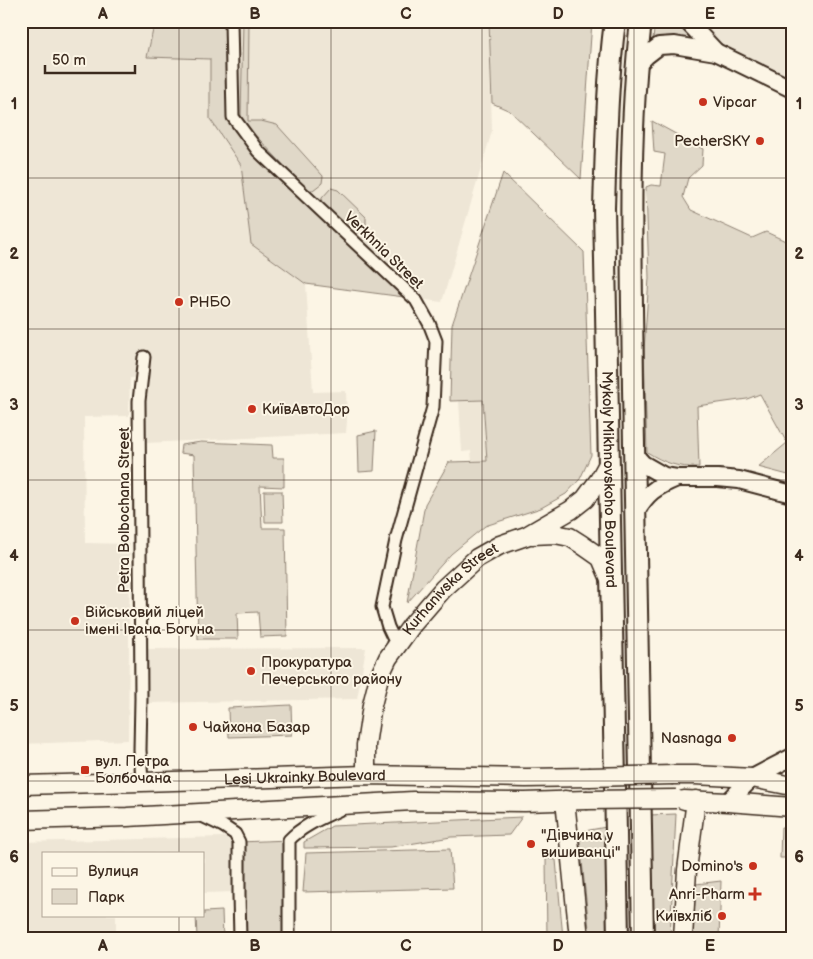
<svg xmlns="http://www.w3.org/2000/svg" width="813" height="959" viewBox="0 0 813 959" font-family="'Balsamiq Sans',sans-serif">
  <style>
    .built { fill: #eee6d6 }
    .green { fill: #e0d8c8; stroke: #8e8173 }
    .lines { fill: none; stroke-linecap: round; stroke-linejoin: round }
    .street-casing { stroke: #3b2a1e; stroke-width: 15 }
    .secondary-casing { stroke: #3b2a1e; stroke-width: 20 }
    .primary-casing { stroke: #3b2a1e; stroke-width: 21 }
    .highway-casing { stroke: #3b2a1e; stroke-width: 24 }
    .street { stroke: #fcf5e5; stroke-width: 11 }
    .secondary { stroke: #fcf5e5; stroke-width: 16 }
    .primary { stroke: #fcf5e5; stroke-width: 18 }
    .highway { stroke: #fcf5e5; stroke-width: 20 }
    .primary-bridge-casing { stroke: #3b2a1e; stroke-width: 21; stroke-linecap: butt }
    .primary-bridge { stroke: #fcf5e5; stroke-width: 18 }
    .grid { fill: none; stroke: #3b2a1e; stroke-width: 1; stroke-opacity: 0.55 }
    .poi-dot { fill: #c8321e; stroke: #fcf5e5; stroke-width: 2 }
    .labels { text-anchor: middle; stroke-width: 4; stroke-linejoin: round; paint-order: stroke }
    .poi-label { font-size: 15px; fill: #3b2a1e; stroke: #fcf5e5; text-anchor: start }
    .street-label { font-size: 15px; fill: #3b2a1e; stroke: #fcf5e5 }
    .neatline { fill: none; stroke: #3b2a1e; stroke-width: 2 }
    .grid-label { font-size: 16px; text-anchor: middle; font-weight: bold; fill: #3b2a1e }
  </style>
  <rect width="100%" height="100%" fill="#fcf5e5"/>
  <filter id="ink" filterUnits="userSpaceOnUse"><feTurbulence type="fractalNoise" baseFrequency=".02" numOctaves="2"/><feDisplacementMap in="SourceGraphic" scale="10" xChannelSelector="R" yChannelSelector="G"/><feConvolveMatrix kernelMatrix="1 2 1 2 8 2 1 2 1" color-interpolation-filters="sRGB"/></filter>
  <g filter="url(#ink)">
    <g class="built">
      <path d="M21 21H155L147 57 210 59V119L241 165 251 244 306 284 313 392 346 391 347 421 346 433 146 443 147 377 130 378 129 416 84 417 85 543 130 544 128 740 21 744Z"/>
      <path d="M228 21H489L492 131 442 302 404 297 256 154 229 120Z"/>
      <path d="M693 21H792V84L720 50Z"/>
      <path d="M483 400 486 461H472L471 451 462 452 459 401Z"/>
      <path d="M366 648 357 699 147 703 145 649Z"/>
      <path d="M225 837 234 845V892L204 893V853H44V915H116V938H21V842Z"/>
    </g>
    <g class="green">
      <path d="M155 21H228L229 120 256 154 404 297 306 284 251 244 241 165 210 119V59L147 57Z"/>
      <path d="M243 21H249L248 121H261L277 125 323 176 322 183 313 190H307L244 123 241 117Z"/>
      <path d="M489 21H592L581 179 510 111 492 103Z"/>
      <path d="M655 21H681L699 42 673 39H653Z"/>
      <path d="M652 121 703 149 702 165 688 178 683 197 691 210 752 238 766 232 792 244V476L758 467 787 443 760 394 747 399 697 406 699 467C679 468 664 463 647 452L644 350 649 278 646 187 651 185 661 186 665 154 654 152Z"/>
      <path d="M503 173 584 252 591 455 580 479 566 494 541 508 485 526 451 554 407 603 425 504 449 462 487 461 483 400 450 401 452 325Z"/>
      <path d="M331 188 338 190 366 217V225L358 232H349L321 204 322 198Z"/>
      <path d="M376 431 374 471 359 472 358 435Z"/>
      <path d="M201 442 272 445 273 458H284V487L260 486 262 528H285L287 636 260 637 258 612 237 613 238 639H198L194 455 180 453 181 445Z"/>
      <path d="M264 491H282L283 522H265Z"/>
      <path d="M291 705 292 735 229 737 228 708Z"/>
      <path d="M676 814 670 938H654L649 815Z"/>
      <path d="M522 817 509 835 451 837 391 847 304 848V842L332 826Z"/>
      <path d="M606 827 608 938H590L579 832Z"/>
      <path d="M781 827 792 829V858H780Z"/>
      <path d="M289 840V938H240L239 842Z"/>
      <path d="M450 849 453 888 303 892 306 853Z"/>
      <path d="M546 858 556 860 563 938H547Z"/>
      <path d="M721 881 719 938H692L696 884Z"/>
      <path d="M222 911 223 938H197L196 915H204V912Z"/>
    </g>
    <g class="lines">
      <defs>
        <g id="street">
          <path d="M231 21 233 117 258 151 416 300 429 323 436 341 433 407 396 540 382 607 388 627 397 646"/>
          <path d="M142 782 140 750 141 698 139 401 144 357"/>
          <path d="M200 815 223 826 235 834 239 842V895L240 938"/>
          <path d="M289 938V840C303 825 324 817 343 808"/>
        </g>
        <g id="secondary">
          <path d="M687 21 716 52"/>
          <path d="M636 66 646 56 659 46 674 45 716 52 792 89"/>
          <path d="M634 454 643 464 664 476 677 478H718L739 480 792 494"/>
          <path d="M635 513C647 493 655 487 677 478"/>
          <path d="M728 802 752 778 792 757"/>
        </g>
        <g id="primary">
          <path d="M532 535 555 534 570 537 581 544 601 558 610 579"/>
          <path id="s1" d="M366 775V745L372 705 379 677 388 658 412 625 443 589 477 558 500 545 526 536 571 510 585 499 599 480 609 462"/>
          <path d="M673 775H695L752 778 792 786"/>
          <path id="s2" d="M21 785 142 782 366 775 526 778 589 777"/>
          <path d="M565 800 579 938"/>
          <path d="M684 800 728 802 792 807"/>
          <path d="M21 820 127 817 413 801 525 802 586 800"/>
          <path d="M683 938 687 870 696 800"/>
        </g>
        <g id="highway">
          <path id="s3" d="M615 21C607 83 606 146 604 208L618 938"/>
          <path d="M641 21C627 143 632 267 633 389 636 572 640 755 643 938"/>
        </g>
      </defs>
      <use href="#street" class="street-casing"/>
      <use href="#secondary" class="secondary-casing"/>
      <use href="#primary" class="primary-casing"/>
      <use href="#highway" class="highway-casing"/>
      <use href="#street" class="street"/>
      <use href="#secondary" class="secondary"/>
      <use href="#primary" class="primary"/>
      <use href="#highway" class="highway"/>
      <defs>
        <g id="primary-bridge">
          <path d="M589 777 673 775"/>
          <path d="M586 800 676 799"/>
        </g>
      </defs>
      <use href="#primary-bridge" class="primary-bridge-casing"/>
      <use href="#primary-bridge" class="primary-bridge"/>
    </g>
  </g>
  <path class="grid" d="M179 21V853M331 21V938M482 21V938M634 21V938M21 178H792M21 329H792M21 480H792M21 630H792M21 781H792M179 915V938"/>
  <g class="poi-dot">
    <circle cx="703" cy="102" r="5"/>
    <circle cx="760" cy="141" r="5"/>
    <circle cx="179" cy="302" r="5"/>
    <circle cx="252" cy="409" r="5"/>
    <circle cx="75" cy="621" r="5"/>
    <circle cx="251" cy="671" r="5"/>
    <circle cx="193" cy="727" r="5"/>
    <circle cx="732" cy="738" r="5"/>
    <rect x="80" y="765" width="10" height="10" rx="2.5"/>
    <circle cx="531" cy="844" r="5"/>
    <circle cx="753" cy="866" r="5"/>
    <path d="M752.5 886.5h5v5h5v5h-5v5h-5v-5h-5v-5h5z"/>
    <circle cx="722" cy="916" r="5"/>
  </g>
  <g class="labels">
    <g class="poi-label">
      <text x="713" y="107">Vipcar</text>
      <text x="750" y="146" text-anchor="end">PecherSKY</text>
      <text x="189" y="307">РНБО</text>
      <text x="262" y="414">КиївАвтоДор</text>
      <text x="85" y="617">Військовий ліцей<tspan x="85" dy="17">імені Івана Богуна</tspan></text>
      <text x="261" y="667">Прокуратура<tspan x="261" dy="17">Печерського району</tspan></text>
      <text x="203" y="732">Чайхона Базар</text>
      <text x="722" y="743" text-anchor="end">Nasnaga</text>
      <text x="95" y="766">вул. Петра<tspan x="95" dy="17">Болбочана</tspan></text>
      <text x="541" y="840">"Дівчина у<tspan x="541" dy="17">вишиванці"</tspan></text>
      <text x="743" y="871" text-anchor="end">Domino's</text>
      <text x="745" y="899" text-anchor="end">Anri-Pharm</text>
      <text x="712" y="921" text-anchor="end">Київхліб</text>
    </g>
    <g class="street-label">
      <text transform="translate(384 250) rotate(44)" y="5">Verkhnia Street</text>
      <text dy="5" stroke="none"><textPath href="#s3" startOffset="459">Mykoly Mikhnovskoho Boulevard</textPath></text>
      <text transform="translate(124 510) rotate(-90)" y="5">Petra Bolbochana Street</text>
      <text dy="5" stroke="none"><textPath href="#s1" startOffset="214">Kurhanivska Street</textPath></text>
      <text dy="5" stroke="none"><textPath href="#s2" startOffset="284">Lesi Ukrainky Boulevard</textPath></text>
    </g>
  </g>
  <rect width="813" height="959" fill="none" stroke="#fcf5e5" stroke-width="55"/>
  <rect x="42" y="852" width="162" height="65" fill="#fcf5e5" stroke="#afa495"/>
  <rect x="52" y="868" width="25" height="8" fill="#fcf5e5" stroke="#afa495"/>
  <text x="88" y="876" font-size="15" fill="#3b2a1e">Вулиця</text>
  <rect x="52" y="889" width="25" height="15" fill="#e0d8c8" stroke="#afa495"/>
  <text x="88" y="902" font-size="15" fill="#3b2a1e">Парк</text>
  <path d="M45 65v8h90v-8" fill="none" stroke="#3b2a1e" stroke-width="2.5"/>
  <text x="52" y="65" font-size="15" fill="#3b2a1e" stroke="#fcf5e5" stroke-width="4" paint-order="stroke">50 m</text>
  <rect x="28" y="28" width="758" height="904" class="neatline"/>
  <g class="grid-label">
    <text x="103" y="19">A</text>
    <text x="255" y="19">B</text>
    <text x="406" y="19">C</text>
    <text x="558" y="19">D</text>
    <text x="710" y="19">E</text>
    <text x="14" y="109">1</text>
    <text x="799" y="109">1</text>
    <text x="14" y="259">2</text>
    <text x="799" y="259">2</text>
    <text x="14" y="410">3</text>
    <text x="799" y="410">3</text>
    <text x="14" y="561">4</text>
    <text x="799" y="561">4</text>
    <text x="14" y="711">5</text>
    <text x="799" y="711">5</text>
    <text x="14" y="862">6</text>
    <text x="799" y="862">6</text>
    <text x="103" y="951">A</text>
    <text x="255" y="951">B</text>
    <text x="406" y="951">C</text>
    <text x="558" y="951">D</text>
    <text x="710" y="951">E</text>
  </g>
</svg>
